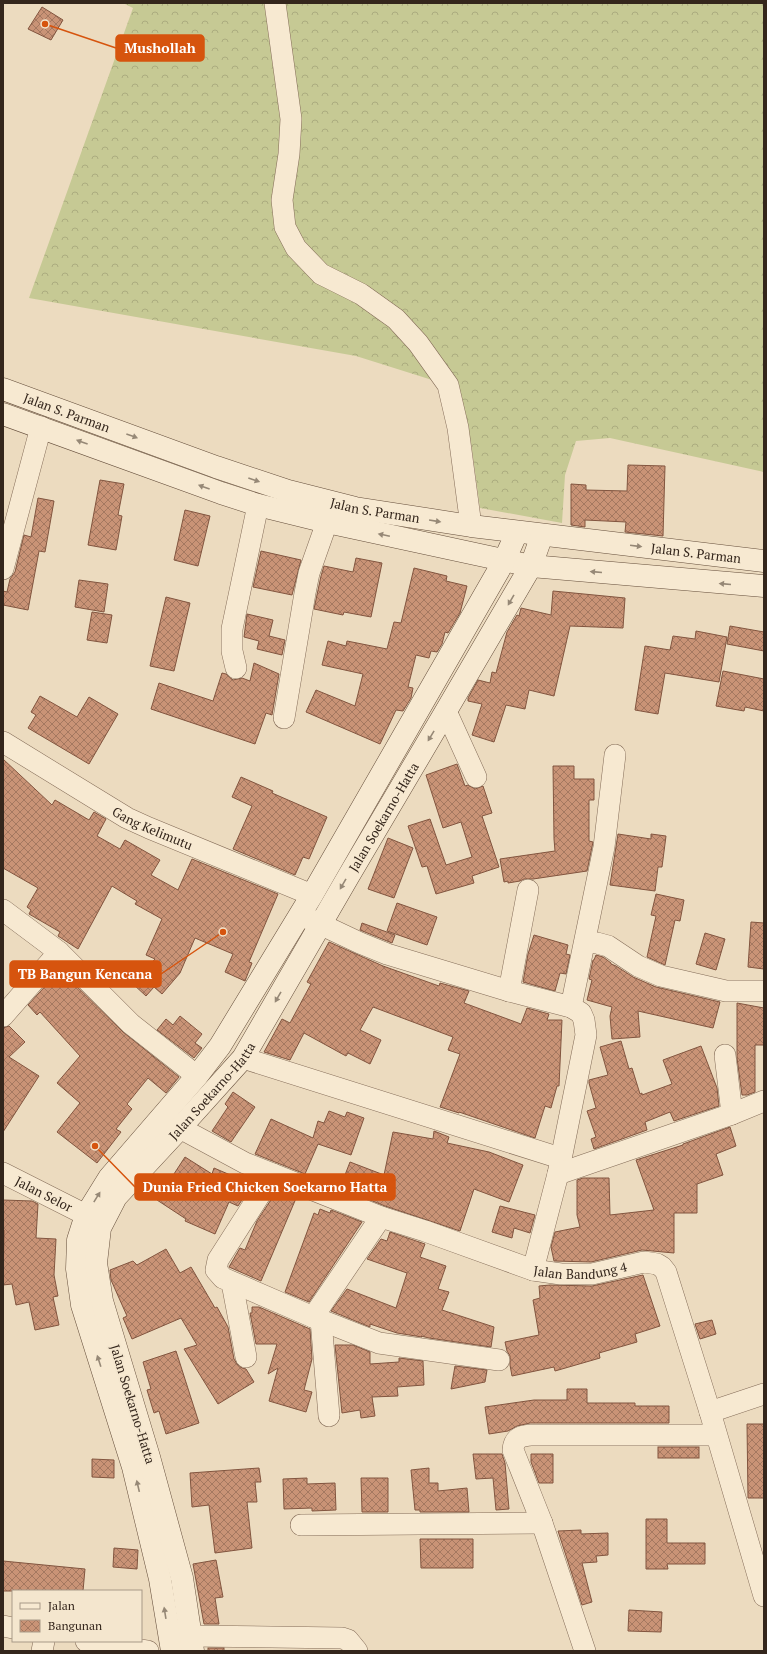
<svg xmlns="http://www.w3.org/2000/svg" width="767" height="1654" viewBox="0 0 767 1654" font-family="'PT Serif',serif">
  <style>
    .forest { fill: url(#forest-crowns) }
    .building { fill: url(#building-cross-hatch); stroke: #82553f }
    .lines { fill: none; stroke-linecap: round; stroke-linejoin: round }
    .minor-casing { stroke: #846c58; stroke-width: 22 }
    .secondary-casing { stroke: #654e3b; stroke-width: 23 }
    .minor { stroke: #f7e9d1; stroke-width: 21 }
    .secondary { stroke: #f7e9d1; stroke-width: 22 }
    .oneway { fill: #968876 }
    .labels { text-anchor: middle; stroke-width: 3.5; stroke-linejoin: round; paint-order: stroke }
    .street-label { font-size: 13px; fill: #34261c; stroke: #f4e6ce }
    .leader { fill: none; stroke: #d6540e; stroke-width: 1.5 }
    .callout-dot { fill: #d6540e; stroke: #f4e6ce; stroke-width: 1.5 }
    .callout { fill: #d6540e; stroke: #d6540e; stroke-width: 1.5 }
    .callout-label { font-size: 14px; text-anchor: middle; font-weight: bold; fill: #fff }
  </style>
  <defs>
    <pattern id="forest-crowns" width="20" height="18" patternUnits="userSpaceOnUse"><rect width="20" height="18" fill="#c6c994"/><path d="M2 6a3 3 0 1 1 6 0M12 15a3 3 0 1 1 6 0" fill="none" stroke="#abac7f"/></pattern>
    <pattern id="building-cross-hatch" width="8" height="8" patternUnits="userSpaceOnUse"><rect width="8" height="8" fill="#c99376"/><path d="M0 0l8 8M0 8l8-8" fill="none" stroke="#a47860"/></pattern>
  </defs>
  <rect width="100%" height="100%" fill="#ecdbbf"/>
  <path class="forest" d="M123 3H764V472L610 438 576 441 565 475 562 523 480 508 471 443 448 385 356 356 29 298 133 8Z"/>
  <g class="building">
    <path d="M42 7 63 20 51 40 28 29Z"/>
    <path d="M628 465 665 466 663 536 625 532 626 522 585 520V527L571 525V484L586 485V490L627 491Z"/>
    <path d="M100 480 124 484 118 515 122 516 116 550 88 545Z"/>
    <path d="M38 498 54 501 45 552 39 551 28 610 3 605V591L7 592 10 579 15 572 24 535 31 537Z"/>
    <path d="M185 510 210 516 198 566 174 560Z"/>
    <path d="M261 551 301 560 292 595 253 587Z"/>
    <path d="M356 558 382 563 371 617 344 612 343 615 314 609 321 576 324 566 353 572Z"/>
    <path d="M414 568 447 576 446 581 467 586 460 613 448 633 445 632 442 644 437 652 431 651 429 658 416 655 408 687 413 688 411 698 403 711 396 710 380 744 306 712 316 690 355 706 363 674 322 665 328 641 346 646 347 641 387 649 394 622 401 623Z"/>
    <path d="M79 580 108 584 104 612 75 607Z"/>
    <path d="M553 591 625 598 623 628 570 626 554 696 529 690 525 709 506 705 494 742 472 735 482 704 468 701V698L478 680 490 683 492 672 496 673 507 632 517 615 519 616 521 608 551 615Z"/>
    <path d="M166 597 190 603 174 671 150 666Z"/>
    <path d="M92 612 112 615 107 643 87 640Z"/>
    <path d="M247 614 273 620 269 636 285 640 282 655 257 649 259 641 244 637Z"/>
    <path d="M730 626 764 632V651L727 644Z"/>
    <path d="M696 631 727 637 719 682 665 673 658 714 635 710 645 646 670 650 673 636 695 639Z"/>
    <path d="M254 663 279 674 272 715 266 713 255 744 151 709 159 683 213 701 222 673 226 674 233 680 242 678 250 681Z"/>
    <path d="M723 671 764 679V711L745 707 744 711 716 706Z"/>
    <path d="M40 696 77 717 89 697 118 714 89 764 28 728 36 715 31 712Z"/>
    <path d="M3 759 52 805 55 800 89 820 94 812 106 819 97 836 120 849 125 840 160 860 151 875 178 890 192 859 278 894 249 962 252 963 245 981 225 972 233 954 195 938 180 973 162 994 154 987 146 996 133 984 155 959 146 955 162 919 135 904 137 901 112 886 78 949 58 936 60 932 29 914 31 910 27 907 38 888 3 868Z"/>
    <path d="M457 764 465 786 468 785 475 789 483 786 492 813 482 816 499 867 472 876 474 883 436 894 427 866 422 867 408 826 430 819 446 865 472 857 461 822 443 828 426 775Z"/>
    <path d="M553 766H574V779H594V800H589V841L593 842 587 871 533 879H524L520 881 508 883V881L504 882 500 859 555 851 554 839Z"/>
    <path d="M241 777 273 791 272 793 327 817 309 859 303 857 295 875 233 849 252 806 232 797Z"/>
    <path d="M618 834 651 839V834L666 836 662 867H658L655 891 610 885Z"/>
    <path d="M388 838 413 848 394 898 368 889Z"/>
    <path d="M656 894 684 900 680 921 675 920 665 965 647 957 656 916 651 915Z"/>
    <path d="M397 903 437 917 427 945 387 931Z"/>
    <path d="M751 922 764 923V969L748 967Z"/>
    <path d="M362 923 395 935 392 943 360 930Z"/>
    <path d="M705 933 725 939 716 970 696 964Z"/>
    <path d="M534 935 568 945 566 954 570 955 566 974 560 973 555 991 523 982 528 954Z"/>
    <path d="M329 942 383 966 439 986 440 983 469 991 464 1003 521 1024 527 1008 549 1014 547 1020H562L559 1086H557L551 1108 545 1106 535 1138 459 1112V1113L440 1107 460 1054 448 1050 453 1037 373 1007 360 1030 381 1040 370 1064 348 1053 346 1056 304 1033 290 1060 264 1052 282 1019 290 1023 311 984 307 982Z"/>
    <path d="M596 955 603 957 611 963V964L616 966 633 977 656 987 720 1002 713 1028 638 1011 640 1037 612 1039 610 1016 612 1007 587 1000 592 980 589 979 593 960H594Z"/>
    <path d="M60 970 123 1032 179 1077 166 1093 148 1078 127 1104 132 1109 116 1129 121 1132 97 1163 57 1132 80 1103 57 1083 80 1056 40 1012 37 1015 28 1005Z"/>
    <path d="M737 1003 764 1008V1045H755V1092L747 1095H742L737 1058Z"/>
    <path d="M180 1016 202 1034 195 1043 202 1048 194 1058 157 1030 166 1019 173 1025Z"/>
    <path d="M9 1026 25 1042 9 1057 39 1076 3 1132V1028Z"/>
    <path d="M621 1041 629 1069 632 1068 640 1094 642 1093V1095L672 1084 663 1060 701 1046 717 1088 719 1106 674 1121 670 1112 645 1122 647 1130 594 1149 591 1139 596 1137 587 1111 596 1108 589 1083V1080L608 1075 600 1047Z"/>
    <path d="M233 1092 255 1107 231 1142 212 1131 228 1107 225 1104Z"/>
    <path d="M329 1111 345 1117 347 1112 364 1118 351 1155 318 1144 305 1174 255 1154 271 1119 313 1138 318 1121 324 1123Z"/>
    <path d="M730 1127 736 1146 716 1154 723 1175 697 1184V1213H674V1253L642 1250 591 1262 554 1261 551 1247 555 1232 580 1227 577 1215V1180L583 1178H609L610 1215 654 1210 636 1160 683 1145V1144Z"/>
    <path d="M434 1131 449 1137 447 1143 489 1152 523 1165 509 1202 474 1189 460 1231 385 1206 340 1188 350 1162 384 1175 393 1132 433 1139Z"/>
    <path d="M185 1157 212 1174 214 1168 242 1180 245 1176 255 1180 238 1206 229 1202 215 1234 185 1221 186 1219 157 1200Z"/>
    <path d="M278 1189 297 1196 261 1281 229 1267 240 1248 245 1250 257 1221Z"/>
    <path d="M3 1200 32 1201 38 1204 36 1238 56 1239 54 1275 58 1296 53 1297 59 1325 35 1330 29 1302 16 1305 12 1284 3 1285 4 1230H3Z"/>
    <path d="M500 1206 535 1215 530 1233 514 1228 512 1238 492 1232Z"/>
    <path d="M320 1209 330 1213 331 1210 362 1222 309 1302 285 1292 314 1213 318 1215Z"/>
    <path d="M390 1232 425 1244 420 1257 446 1266 438 1289 449 1292 442 1310 494 1327 491 1347 429 1338 421 1336 422 1337 397 1333 370 1324V1327L331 1311 347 1289 396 1308 407 1273 367 1259 381 1239 387 1241Z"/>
    <path d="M166 1249 180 1273 191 1267 215 1308 217 1307 228 1327 234 1359 237 1364 242 1368 246 1369 254 1382 218 1404 184 1349 197 1345 181 1318 132 1339 123 1318 127 1316 111 1280 110 1270 133 1261 137 1265Z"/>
    <path d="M643 1275 660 1326 635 1334 637 1342 599 1353 600 1358 555 1371 554 1367 512 1376 510 1365V1356L507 1351 505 1342 539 1335 533 1300 540 1298 539 1286 550 1285 592 1286Z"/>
    <path d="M252 1307H259L310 1329 312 1359 304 1390 312 1392 306 1412 269 1401 278 1368 268 1374 277 1344H256L250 1313H252Z"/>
    <path d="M712 1320 716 1334 700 1339 695 1324Z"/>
    <path d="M335 1345H353L370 1352V1364L399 1362V1358L423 1361 424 1385 397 1387 398 1396 372 1397 375 1416 361 1418 360 1410 342 1413Z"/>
    <path d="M176 1351 199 1423 166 1434 159 1411 154 1413 147 1390 151 1389 143 1362Z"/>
    <path d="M455 1366 487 1370 485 1382 451 1389Z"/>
    <path d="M567 1389H587V1403H635V1406H669V1423H530L517 1426 508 1431 489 1434 485 1407 534 1400H567Z"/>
    <path d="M747 1424H764V1498H748Z"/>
    <rect x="658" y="1447" width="41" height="11"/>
    <path d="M473 1454H502L505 1463 509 1509 496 1510 493 1478 476 1479Z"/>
    <path d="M531 1454H553V1483H539L531 1462Z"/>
    <path d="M92 1459 114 1460V1478L92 1477Z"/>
    <path d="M259 1468 261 1482H255L257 1502H247L252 1548 215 1553 209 1505 192 1507 190 1473Z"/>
    <path d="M429 1468V1483H438V1491L467 1488 469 1512H420V1510H415L411 1470Z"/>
    <path d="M307 1478V1484L335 1483 336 1510 312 1511V1508L284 1509 283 1479Z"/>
    <path d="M361 1478H388V1512H362Z"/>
    <path d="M646 1519H667V1543H705V1564H667L668 1569H646Z"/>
    <path d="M581 1530V1534L608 1533V1555L596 1556 597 1562 582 1563 592 1602 582 1605 558 1531Z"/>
    <path d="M420 1539H473V1568H421Z"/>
    <path d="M114 1548 138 1550 137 1569 113 1567Z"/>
    <path d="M216 1560 223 1597 215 1598 219 1624H204L193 1564Z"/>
    <path d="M3 1561 85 1569 83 1591H3Z"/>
    <path d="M629 1610 662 1612 661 1632 628 1631Z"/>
    <rect x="208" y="1648" width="16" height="3"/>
  </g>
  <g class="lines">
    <defs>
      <g id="minor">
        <path d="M275 3 291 119 289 154 282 200 285 227 296 248 321 274 361 294 396 319 418 343 448 385 458 428 471 526"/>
        <path d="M3 569 41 427"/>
        <path d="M236 668 232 651V629L258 505"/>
        <path d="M446 711 476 777"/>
        <path d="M284 718 305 593 309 573 327 522"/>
        <path id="s1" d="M3 742 127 818 149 828 312 895"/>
        <path d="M3 910 59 952 131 1024 197 1076"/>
        <path d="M305 917 360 943 387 954 509 991 571 1007 581 1013 584 1020 586 1035 558 1174 533 1270"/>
        <path d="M585 942 597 943 608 946 638 966 661 976 726 991H764"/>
        <path d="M509 991 528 890"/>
        <path d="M571 1007 604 847 615 755"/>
        <path d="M3 1016 59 952"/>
        <path d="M725 1055 732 1114"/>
        <path d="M243 1058 560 1158"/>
        <path id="s2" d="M180 1128 245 1163 381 1217 425 1231 533 1270 561 1274H592L644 1262 657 1264 662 1267 666 1272 710 1412 764 1596"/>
        <path id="s3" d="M3 1173 86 1215"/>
        <path d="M273 1174 218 1260 216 1270 223 1278 313 1317 379 1343 499 1360"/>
        <path d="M558 1174 732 1114 764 1101"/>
        <path d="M232 1283 246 1357"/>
        <path d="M313 1317 381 1217"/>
        <path d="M321 1320 329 1416"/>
        <path d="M710 1412 764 1394"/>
        <path d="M301 1525 542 1523"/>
        <path d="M3 1626 13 1628"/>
        <path d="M192 1636 342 1638 348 1640 357 1651"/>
        <path d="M86 1641 148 1651"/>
        <path d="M42 1651 44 1641"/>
        <path d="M585 1651 542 1523 513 1450C514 1438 520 1436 531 1435H716"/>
      </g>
      <g id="secondary">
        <path id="s4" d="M3 389 216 467 288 491 355 508 471 526 764 561"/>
        <path d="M3 414 221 493 258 505 327 522 531 566 764 586"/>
        <path d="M172 1651 160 1579 133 1467 82 1305 77 1269 78 1240 86 1215 109 1178 197 1076 220 1046 312 895 504 561 517 532"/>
        <path id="s5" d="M193 1651 182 1578 149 1457 102 1301 96 1263 100 1228 116 1197 180 1128 243 1058 348 877 446 711 531 566 542 535"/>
      </g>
    </defs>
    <use href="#minor" class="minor-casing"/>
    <use href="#secondary" class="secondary-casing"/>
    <use href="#minor" class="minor"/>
    <use href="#secondary" class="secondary"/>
  </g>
  <defs><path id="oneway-solid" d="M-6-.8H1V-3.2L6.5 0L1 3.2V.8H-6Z"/></defs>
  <g class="oneway">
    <use href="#oneway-solid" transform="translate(132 436) rotate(20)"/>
    <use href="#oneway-solid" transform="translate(82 442) rotate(-160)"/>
    <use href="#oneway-solid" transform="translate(254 480) rotate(19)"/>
    <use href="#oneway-solid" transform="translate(204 487) rotate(-160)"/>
    <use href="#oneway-solid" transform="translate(435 521) rotate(9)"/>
    <use href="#oneway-solid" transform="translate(384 535) rotate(-168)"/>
    <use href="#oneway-solid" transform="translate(636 546) rotate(7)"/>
    <use href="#oneway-solid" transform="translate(596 572) rotate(-175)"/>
    <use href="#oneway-solid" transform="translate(725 584) rotate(-175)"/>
    <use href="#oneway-solid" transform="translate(511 600) rotate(120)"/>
    <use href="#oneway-solid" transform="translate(431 736) rotate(121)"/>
    <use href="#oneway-solid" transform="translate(343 884) rotate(120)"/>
    <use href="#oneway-solid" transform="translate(278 997) rotate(120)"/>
    <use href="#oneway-solid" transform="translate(97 1197) rotate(-58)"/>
    <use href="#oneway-solid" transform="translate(99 1361) rotate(-108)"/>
    <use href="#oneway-solid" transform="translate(138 1486) rotate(-103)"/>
    <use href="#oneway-solid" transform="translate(165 1613) rotate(-99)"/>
  </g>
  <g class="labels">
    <g class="street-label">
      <text dy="5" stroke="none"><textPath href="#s4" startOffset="68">Jalan S. Parman</textPath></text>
      <text dy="5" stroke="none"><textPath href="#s4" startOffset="392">Jalan S. Parman</textPath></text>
      <text dy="5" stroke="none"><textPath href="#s4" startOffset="716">Jalan S. Parman</textPath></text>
      <text dy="5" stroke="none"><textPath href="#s5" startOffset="938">Jalan Soekarno-Hatta</textPath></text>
      <text dy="5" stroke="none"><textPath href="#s1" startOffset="173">Gang Kelimutu</textPath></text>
      <text dy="5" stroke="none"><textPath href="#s5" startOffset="614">Jalan Soekarno-Hatta</textPath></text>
      <text dy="5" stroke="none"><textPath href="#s3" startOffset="46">Jalan Selor</textPath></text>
      <text dy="5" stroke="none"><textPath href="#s2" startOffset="429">Jalan Bandung 4</textPath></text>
      <text transform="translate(133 1404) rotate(73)" y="5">Jalan Soekarno-Hatta</text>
    </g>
  </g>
  <path class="leader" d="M45 24L116 48M223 932L161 974M95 1146L135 1187"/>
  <g class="callout-dot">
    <circle cx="45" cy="24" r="4"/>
    <circle cx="223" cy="932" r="4"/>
    <circle cx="95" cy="1146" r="4"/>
  </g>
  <g class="callout">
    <rect x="116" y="35" width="88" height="26" rx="4"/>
    <rect x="10" y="961" width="151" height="26" rx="4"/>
    <rect x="135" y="1174" width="260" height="26" rx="4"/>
  </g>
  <g class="callout-label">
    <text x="160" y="53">Mushollah</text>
    <text x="85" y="979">TB Bangun Kencana</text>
    <text x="265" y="1192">Dunia Fried Chicken Soekarno Hatta</text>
  </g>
  <rect width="767" height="1654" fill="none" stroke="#34261c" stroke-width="8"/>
  <rect x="12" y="1590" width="130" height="52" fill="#f4e6ce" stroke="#a79987"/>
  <rect x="20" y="1603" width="20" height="6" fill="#f7e9d1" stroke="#a79987"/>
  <text x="48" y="1610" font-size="12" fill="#34261c">Jalan</text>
  <rect x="20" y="1620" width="20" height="12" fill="url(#building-cross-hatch)" stroke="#a79987"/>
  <text x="48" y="1630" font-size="12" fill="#34261c">Bangunan</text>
</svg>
